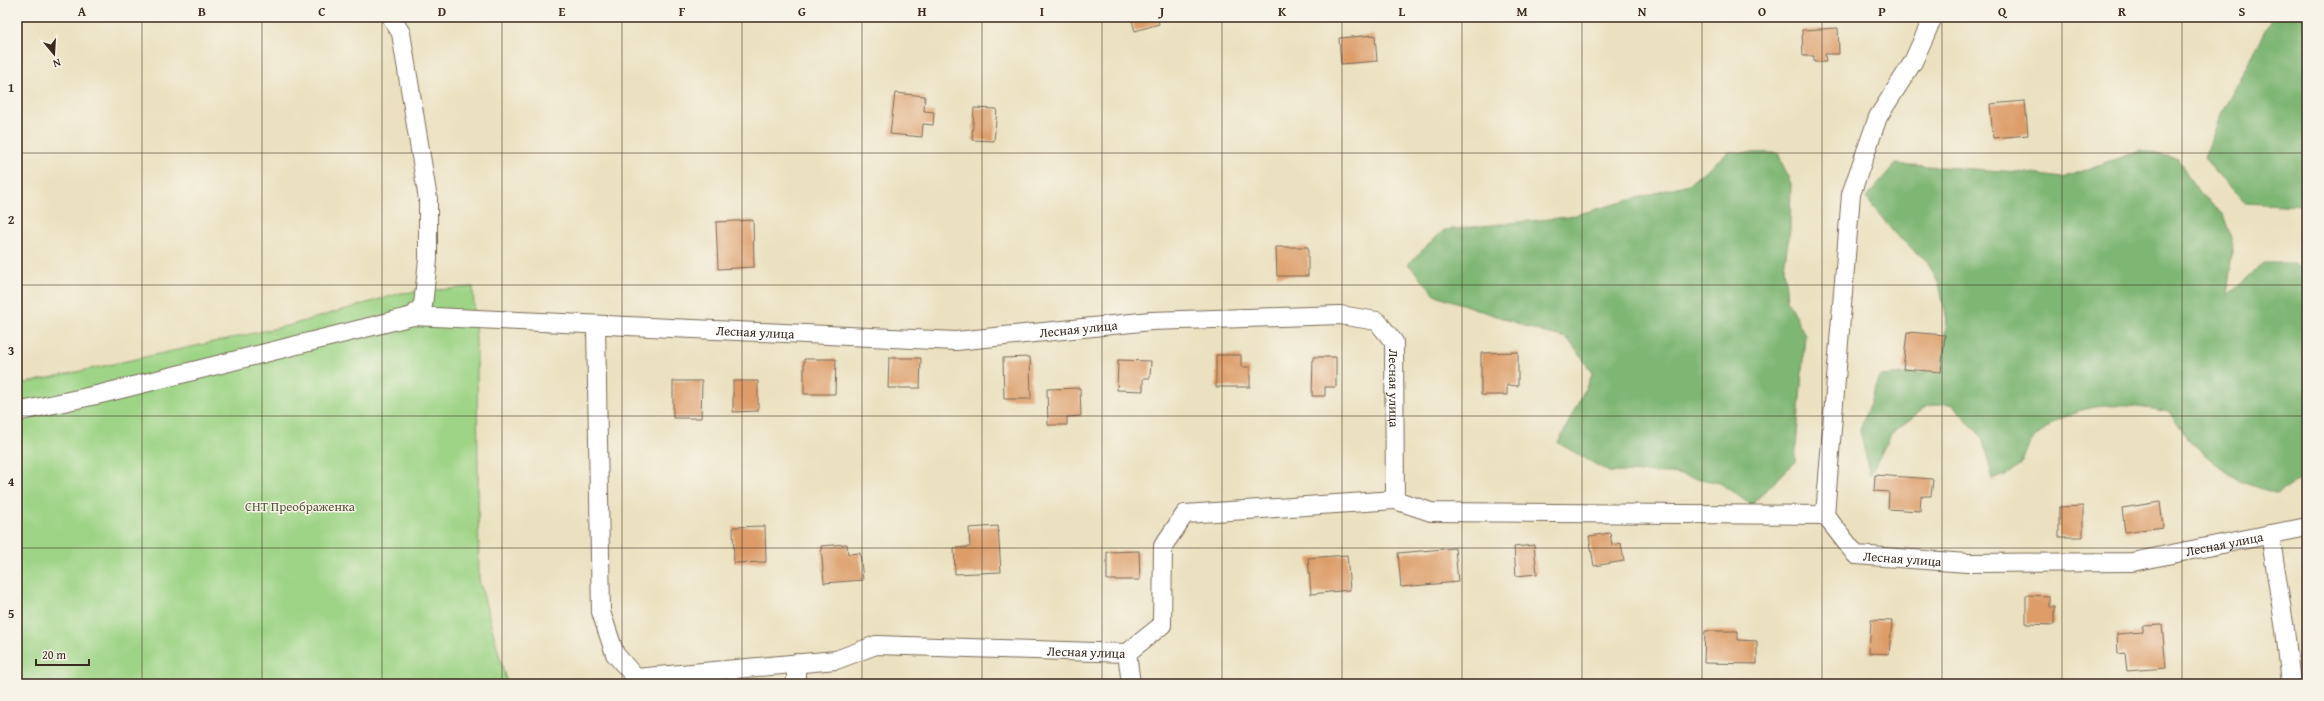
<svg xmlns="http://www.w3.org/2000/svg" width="2324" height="701" viewBox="0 0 2324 701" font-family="'Gentium Book Plus',serif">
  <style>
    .green { fill: #9ed486; stroke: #6c7f52 }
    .forest { fill: #7eb673; stroke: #5c7048 }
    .building { fill: #dd9c67 }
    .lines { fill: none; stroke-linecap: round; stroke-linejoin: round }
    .minor-casing { stroke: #796a57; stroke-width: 20 }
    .minor { stroke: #fff; stroke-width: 18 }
    .grid { fill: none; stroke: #3b2a1e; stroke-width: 1; stroke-opacity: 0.55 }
    .labels { text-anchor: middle; stroke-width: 3; stroke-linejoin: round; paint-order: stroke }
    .street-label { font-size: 13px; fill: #3b2a1e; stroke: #f7f3e8 }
    .park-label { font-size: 13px; fill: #545438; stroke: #f7f3e8 }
    .neatline { fill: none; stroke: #3b2a1e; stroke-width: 1.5 }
    .grid-label { font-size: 13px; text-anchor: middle; font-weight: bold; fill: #3b2a1e }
  </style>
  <rect width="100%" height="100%" fill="#f7f3e8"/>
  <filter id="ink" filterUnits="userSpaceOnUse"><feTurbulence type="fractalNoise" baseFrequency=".025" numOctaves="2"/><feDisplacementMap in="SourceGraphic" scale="8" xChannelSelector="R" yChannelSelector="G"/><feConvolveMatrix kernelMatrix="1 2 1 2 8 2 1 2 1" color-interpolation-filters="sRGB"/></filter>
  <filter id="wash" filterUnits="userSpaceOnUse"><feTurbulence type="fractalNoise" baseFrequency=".012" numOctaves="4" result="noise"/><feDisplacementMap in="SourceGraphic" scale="16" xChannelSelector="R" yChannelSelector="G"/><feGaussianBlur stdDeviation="0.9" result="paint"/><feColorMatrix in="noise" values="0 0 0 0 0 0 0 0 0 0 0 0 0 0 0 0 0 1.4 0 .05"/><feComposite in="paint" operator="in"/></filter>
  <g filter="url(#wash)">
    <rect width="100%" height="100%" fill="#ebe1c0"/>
    <path class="green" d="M473 287 477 357 479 579 507 684H17V385L291 325 401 293Z"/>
    <g class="forest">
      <path d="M2273 17H2307V199L2302 206 2245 203 2204 158 2221 114Z"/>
      <path d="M2141 150 2178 159 2198 192 2223 214 2233 244 2227 296 2264 263H2295L2307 271V475L2278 494 2241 482 2211 460 2189 440 2169 412C2116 402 2073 399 2032 441 2026 448 2024 461 2017 468 2011 473 2000 477 1993 480L1982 437 1952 404 1927 406 1891 434 1870 476 1860 430 1880 376 1923 373 1943 350 1947 320 1939 284 1926 260 1896 235 1866 198 1896 164 2019 172 2062 178Z"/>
      <path d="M1729 152 1778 153 1791 184 1790 229 1784 267 1787 300 1805 335 1795 462 1751 505 1720 483 1671 473 1609 472 1558 443 1593 373 1567 338 1542 332 1436 295 1408 264 1444 230 1568 217 1688 184Z"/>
    </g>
    <g id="blocks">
      <g class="building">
        <path d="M1131 17H1157L1159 24 1135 31Z"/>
        <path d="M1838 28 1839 54H1825L1826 62H1814V56H1803L1802 30Z"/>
        <path d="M1375 35 1377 61 1341 64 1339 38Z"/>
        <path d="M895 93 925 96 924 111 934 112 933 125 923 124 922 137 890 134Z"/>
        <path d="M2025 101 2028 135 1993 138 1990 104Z"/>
        <path d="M974 108 997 109 994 141 972 140Z"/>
        <path d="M753 220 754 267 718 269 716 222Z"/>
        <path d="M1276 247H1308V276H1277Z"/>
        <path d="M1907 332 1945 335 1941 372 1903 369Z"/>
        <path d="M1518 352V386L1507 385V395H1481V353Z"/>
        <path d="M1216 355H1241V367H1250V387H1216Z"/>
        <path d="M1030 357 1031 399H1004L1003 358Z"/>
        <path d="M1313 357H1336V387H1325V396H1312Z"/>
        <path d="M889 358H921L920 388H888Z"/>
        <path d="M804 359H836L835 394H804Z"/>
        <path d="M1118 360 1151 361 1150 378H1143V391L1117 390Z"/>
        <path d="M673 381H702L701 418H673Z"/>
        <path d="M733 381H758V411L733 412Z"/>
        <path d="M1080 388 1081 416 1067 417V425H1048L1047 389Z"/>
        <path d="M1875 475 1933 479 1931 496H1921L1920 511 1888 509 1889 492 1874 491Z"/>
        <path d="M2160 502 2163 527 2125 532 2122 508Z"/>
        <path d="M2083 506V537H2059V507Z"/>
        <path d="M765 526 766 562 734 563 733 527Z"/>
        <path d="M998 526 1001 572 955 574 954 548 970 547 969 528Z"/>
        <path d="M1610 533 1612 545 1621 543 1624 561 1594 566 1589 536Z"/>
        <path d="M847 544 848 554 860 553 863 580 824 583 821 546Z"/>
        <path d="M1534 545 1537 574 1516 576 1514 547Z"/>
        <path d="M1455 548 1458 582 1401 587 1398 553Z"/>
        <path d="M1139 551 1140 580H1107V552Z"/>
        <path d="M1347 555 1350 590 1311 594 1308 558Z"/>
        <path d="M2026 595 2049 596V607H2054V625L2026 624Z"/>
        <path d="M1871 620 1892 621 1889 654 1869 653Z"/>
        <path d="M2162 625 2166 668 2127 671 2125 653 2118 654 2117 634 2143 632V626Z"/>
        <path d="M1705 631H1738V640L1757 641V664L1704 663Z"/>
      </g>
    </g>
  </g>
  <g filter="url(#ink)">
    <use href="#blocks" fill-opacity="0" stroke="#796a57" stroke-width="1"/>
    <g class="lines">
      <defs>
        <g id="minor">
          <path d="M391 17 401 33 428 199V260L423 305 413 316"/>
          <path id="s1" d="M596 325 601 612 615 654 636 678 836 660 876 645 1127 653 1162 625 1163 546 1185 514 1395 500"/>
          <path id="s2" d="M17 412 101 394 413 316 956 341 1151 321 1340 315 1377 321 1394 342 1395 500 1431 512 1825 515"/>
          <path d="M1825 515 1851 194 1878 117 1913 62 1933 17"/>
          <path id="s3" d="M1825 515 1856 555 1967 563 2132 562 2307 527"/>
          <path d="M2270 534 2285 630 2291 684"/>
          <path d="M1127 653 1131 684"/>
          <path d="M796 663V684"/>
        </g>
      </defs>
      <use href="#minor" class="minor-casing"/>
      <use href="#minor" class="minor"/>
    </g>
  </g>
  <path class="grid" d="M142 17V684M262 17V684M382 17V684M502 17V684M622 17V684M742 17V684M862 17V684M982 17V684M1102 17V684M1222 17V684M1342 17V684M1462 17V684M1582 17V684M1702 17V684M1822 17V684M1942 17V684M2062 17V684M2182 17V684M17 153H2307M17 285H2307M17 416H2307M17 548H2307"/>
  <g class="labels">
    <g class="street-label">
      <text dy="5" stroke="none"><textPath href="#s2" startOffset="1074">Лесная улица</textPath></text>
      <text dy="5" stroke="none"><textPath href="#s2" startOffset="750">Лесная улица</textPath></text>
      <text dy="5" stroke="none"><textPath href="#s2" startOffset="1447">Лесная улица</textPath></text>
      <text dy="5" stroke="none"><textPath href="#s3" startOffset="421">Лесная улица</textPath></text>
      <text dy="5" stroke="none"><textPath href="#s3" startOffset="97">Лесная улица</textPath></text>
      <text dy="5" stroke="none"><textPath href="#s1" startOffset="817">Лесная улица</textPath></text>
    </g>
    <g class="park-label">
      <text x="300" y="511">СНТ Преображенка</text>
    </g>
  </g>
  <rect width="2324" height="701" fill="none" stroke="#f7f3e8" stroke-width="44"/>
  <g transform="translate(54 54) rotate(162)" stroke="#f7f3e8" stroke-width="3" paint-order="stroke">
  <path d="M0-3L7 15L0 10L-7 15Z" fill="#3b2a1e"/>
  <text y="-6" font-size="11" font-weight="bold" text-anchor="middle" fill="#3b2a1e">N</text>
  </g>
  <path d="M36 659v6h53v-6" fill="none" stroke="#3b2a1e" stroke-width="2"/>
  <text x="42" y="659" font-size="12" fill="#3b2a1e" stroke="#f7f3e8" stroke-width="3" paint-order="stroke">20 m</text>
  <rect x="22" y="22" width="2280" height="657" class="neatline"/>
  <g class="grid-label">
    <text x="82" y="16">A</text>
    <text x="202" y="16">B</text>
    <text x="322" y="16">C</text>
    <text x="442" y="16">D</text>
    <text x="562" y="16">E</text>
    <text x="682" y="16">F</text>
    <text x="802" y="16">G</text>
    <text x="922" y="16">H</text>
    <text x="1042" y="16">I</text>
    <text x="1162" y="16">J</text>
    <text x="1282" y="16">K</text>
    <text x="1402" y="16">L</text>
    <text x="1522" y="16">M</text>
    <text x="1642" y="16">N</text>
    <text x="1762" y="16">O</text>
    <text x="1882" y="16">P</text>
    <text x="2002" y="16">Q</text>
    <text x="2122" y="16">R</text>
    <text x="2242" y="16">S</text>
    <text x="11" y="92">1</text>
    <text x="11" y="224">2</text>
    <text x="11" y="355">3</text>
    <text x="11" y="486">4</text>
    <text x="11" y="618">5</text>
  </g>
</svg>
